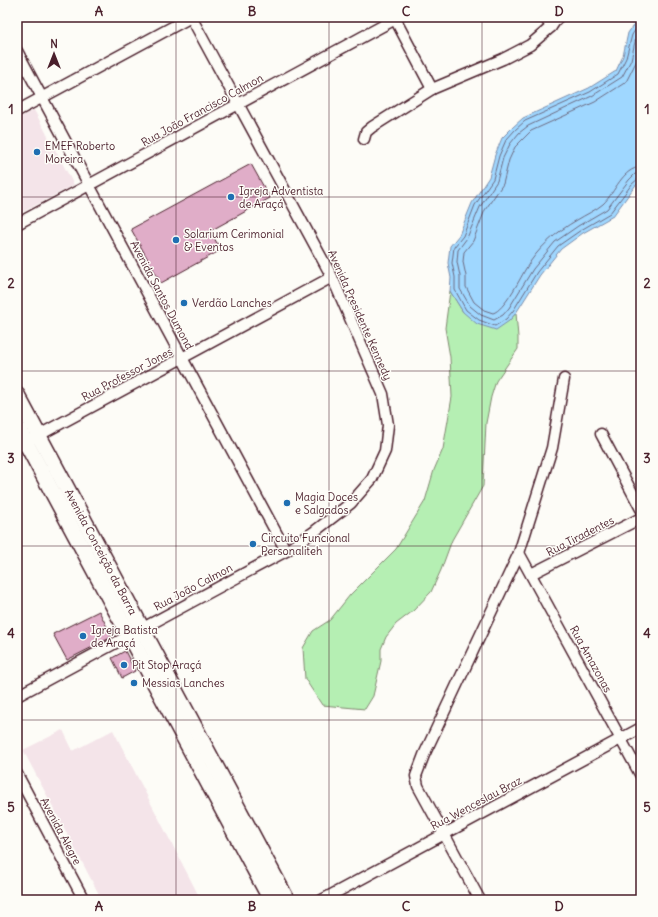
<svg xmlns="http://www.w3.org/2000/svg" width="658" height="917" viewBox="0 0 658 917" font-family="Delius,sans-serif">
  <style>
    .built { fill: #f4e4e9 }
    .green { fill: #b5efb3; stroke: #80876f }
    .water { fill: #9fd7ff; stroke: #7d8daa }
    .lines { fill: none; stroke-linecap: round; stroke-linejoin: round }
    .shore { stroke: #6c6980; stroke-width: 1 }
    .building { fill: #e0adc8; stroke: #4a1f2b }
    .street-casing { stroke: #4a1f2b; stroke-width: 13 }
    .secondary-casing { stroke: #4a1f2b; stroke-width: 18 }
    .street { stroke: #fdfcf7; stroke-width: 10 }
    .secondary { stroke: #fdfcf7; stroke-width: 15 }
    .grid { fill: none; stroke: #4a1f2b; stroke-width: 1; stroke-opacity: 0.55 }
    .poi-dot { fill: #1f6fb2; stroke: #fdfcf7; stroke-width: 1.5 }
    .labels { text-anchor: middle; stroke-width: 3; stroke-linejoin: round; paint-order: stroke }
    .street-label { font-size: 11px; fill: #4a1f2b; stroke: #fdfcf7 }
    .poi-label { font-size: 11px; fill: #4a1f2b; stroke: #fdfcf7; text-anchor: start }
    .neatline { fill: none; stroke: #4a1f2b; stroke-width: 1.5 }
    .grid-label { font-size: 13px; text-anchor: middle; font-weight: bold; fill: #4a1f2b }
  </style>
  <rect width="100%" height="100%" fill="#fdfcf7"/>
  <filter id="ink" filterUnits="userSpaceOnUse"><feTurbulence type="fractalNoise" baseFrequency=".025" numOctaves="2"/><feDisplacementMap in="SourceGraphic" scale="8" xChannelSelector="R" yChannelSelector="G"/><feConvolveMatrix kernelMatrix="1 2 1 2 8 2 1 2 1" color-interpolation-filters="sRGB"/></filter>
  <g filter="url(#ink)">
    <g class="built">
      <path d="M34 110 74 185 17 215V119Z"/>
      <path d="M63 730 73 751 113 730 201 900H102L23 750Z"/>
    </g>
    <path class="green" d="M450 291 463 312 509 321 516 313 518 337V349L496 381 491 397 486 423 483 486 452 540 441 570 431 592 413 611 396 624 386 637 381 649V661L373 696 365 709 322 705 305 679 303 648 313 631 330 620 350 595 396 549 425 501 434 470 443 449 452 397 450 357 445 328Z"/>
    <path class="water" d="M639 17H641V181L635 186 613 216 583 233 561 249 540 275 516 313 509 321 496 330 477 324 463 312 450 291 451 278 448 263 450 246 459 235 472 203 489 177 495 155 502 138 513 127 523 118 589 88 616 71 623 56 628 33Z"/>
    <g class="lines">
      <g class="shore">
        <path d="M641 21 632 35 626 58 618 74 590 92 525 121 515 130 506 140 499 156 493 179 475 205 463 236 454 247 452 263 455 277V290L466 310 479 320 495 326 506 319 513 311 537 272 558 246 581 230 610 213 632 184 638 179 641 178"/>
        <path d="M641 30 636 37 631 60 622 77 592 96 528 126 519 133 510 144 503 158 497 181 480 207 467 238 458 250 457 262 460 276V289L470 306 481 315 494 320 503 315 509 308 533 269 555 242 578 226 607 209 629 180 635 174 641 173"/>
        <path d="M641 44 636 62 626 82 595 102 531 131 515 147 509 160 503 184 485 210 473 241 464 252 463 262 466 276V287L474 302 484 310 493 313C504 310 519 281 525 270 537 249 556 232 577 220 585 215 596 210 603 204 615 193 622 168 641 167"/>
      </g>
    </g>
    <g class="building">
      <path d="M251 164 270 198 210 231 221 250 161 283 131 229Z"/>
      <path d="M99 611 112 637 67 660 53 634Z"/>
      <path d="M125 651 135 671 122 678 112 658Z"/>
    </g>
    <g class="lines">
      <defs>
        <g id="street">
          <path d="M394 17 432 89"/>
          <path d="M545 17 551 27"/>
          <path d="M17 51 286 551"/>
          <path d="M17 111 191 17"/>
          <path d="M364 139 366 132 372 127 432 89 503 59 530 45 551 27 558 17"/>
          <path d="M17 224 399 17"/>
          <path d="M601 434 641 509"/>
          <path d="M17 447 332 277"/>
          <path d="M519 553 641 776"/>
          <path d="M531 574 641 518"/>
          <path d="M17 696 286 551 315 531 351 503 372 479 385 451 388 425 383 394 332 277 191 17"/>
          <path d="M17 774 84 900"/>
          <path d="M322 900 641 728"/>
          <path d="M480 900 418 786 416 776 424 755 519 553 552 448 564 379"/>
        </g>
        <g id="secondary">
          <path d="M17 395 287 900"/>
          <path d="M17 426 271 900"/>
        </g>
      </defs>
      <use href="#street" class="street-casing"/>
      <use href="#secondary" class="secondary-casing"/>
      <use href="#street" class="street"/>
      <use href="#secondary" class="secondary"/>
    </g>
  </g>
  <path class="grid" d="M176 17V900M329 17V900M482 17V900M17 197H641M17 371H641M17 546H641M17 720H641"/>
  <g class="poi-dot">
    <circle cx="37" cy="152" r="4"/>
    <circle cx="231" cy="197" r="4"/>
    <circle cx="176" cy="240" r="4"/>
    <circle cx="184" cy="303" r="4"/>
    <circle cx="287" cy="503" r="4"/>
    <circle cx="253" cy="544" r="4"/>
    <circle cx="83" cy="636" r="4"/>
    <circle cx="124" cy="665" r="4"/>
    <circle cx="134" cy="683" r="4"/>
  </g>
  <g class="labels">
    <g class="street-label">
      <text transform="translate(202 110) rotate(-29)" y="4">Rua João Francisco Calmon</text>
      <text transform="translate(162 295) rotate(62)" y="4">Avenida Santos Dumond</text>
      <text transform="translate(360 315) rotate(66)" y="4">Avenida Presidente Kennedy</text>
      <text transform="translate(127 374) rotate(-28)" y="4">Rua Professor Jones</text>
      <text transform="translate(580 536) rotate(-27)" y="4">Rua Tiradentes</text>
      <text transform="translate(101 552) rotate(62)" y="4">Avenida Conceição da Barra</text>
      <text transform="translate(193 587) rotate(-28)" y="4">Rua João Calmon</text>
      <text transform="translate(591 659) rotate(61)" y="4">Rua Amazonas</text>
      <text transform="translate(476 803) rotate(-28)" y="4">Rua Wenceslau Braz</text>
      <text transform="translate(61 831) rotate(62)" y="4">Avenida Alegre</text>
    </g>
    <g class="poi-label">
      <text x="45" y="150">EMEF Roberto<tspan x="45" dy="13">Moreira</tspan></text>
      <text x="239" y="195">Igreja Adventista<tspan x="239" dy="13">de Araçá</tspan></text>
      <text x="184" y="238">Solarium Cerimonial<tspan x="184" dy="13">&amp; Eventos</tspan></text>
      <text x="192" y="307">Verdão Lanches</text>
      <text x="295" y="501">Magia Doces<tspan x="295" dy="13">e Salgados</tspan></text>
      <text x="261" y="542">Circuito Funcional<tspan x="261" dy="13">Personaliteh</tspan></text>
      <text x="91" y="634">Igreja Batista<tspan x="91" dy="13">de Araçá</tspan></text>
      <text x="132" y="669">Pit Stop Araçá</text>
      <text x="142" y="687">Messias Lanches</text>
    </g>
  </g>
  <rect width="658" height="917" fill="none" stroke="#fdfcf7" stroke-width="44"/>
  <g transform="translate(54 54)" stroke="#fdfcf7" stroke-width="3" paint-order="stroke">
  <path d="M0-3L7 15L0 10L-7 15Z" fill="#4a1f2b"/>
  <text y="-6" font-size="11" font-weight="bold" text-anchor="middle" fill="#4a1f2b">N</text>
  </g>
  <rect x="22" y="22" width="614" height="873" class="neatline"/>
  <g class="grid-label">
    <text x="99" y="16">A</text>
    <text x="252" y="16">B</text>
    <text x="406" y="16">C</text>
    <text x="559" y="16">D</text>
    <text x="11" y="114">1</text>
    <text x="647" y="114">1</text>
    <text x="11" y="288">2</text>
    <text x="647" y="288">2</text>
    <text x="11" y="463">3</text>
    <text x="647" y="463">3</text>
    <text x="11" y="638">4</text>
    <text x="647" y="638">4</text>
    <text x="11" y="812">5</text>
    <text x="647" y="812">5</text>
    <text x="99" y="911">A</text>
    <text x="252" y="911">B</text>
    <text x="406" y="911">C</text>
    <text x="559" y="911">D</text>
  </g>
</svg>
